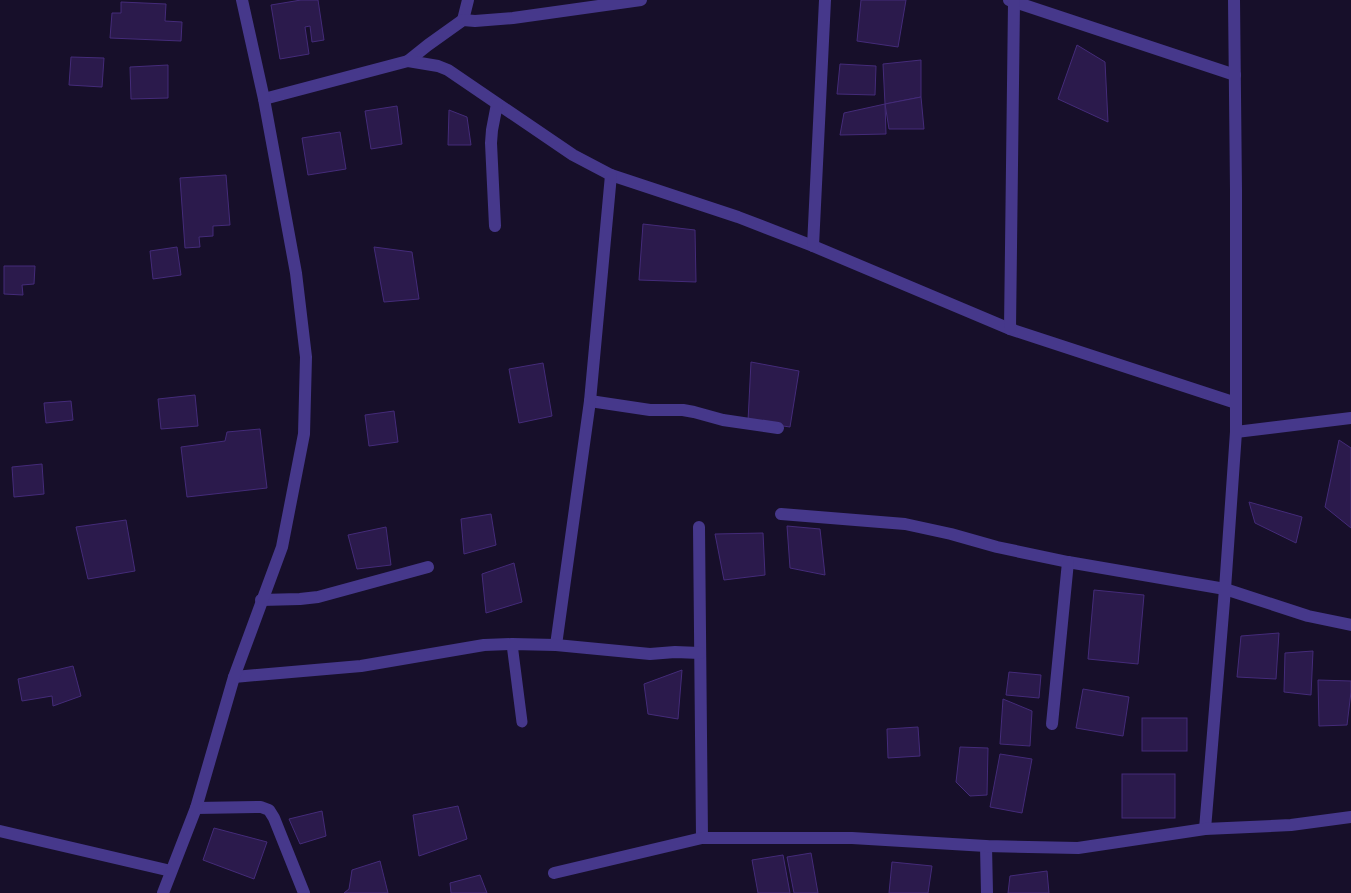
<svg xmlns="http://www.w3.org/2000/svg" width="1351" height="893" viewBox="0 0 1351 893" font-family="Manrope,sans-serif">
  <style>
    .building { fill: #2b1a4c; stroke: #442b79 }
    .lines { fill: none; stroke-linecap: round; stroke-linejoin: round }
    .service { stroke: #46388b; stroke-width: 11 }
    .minor { stroke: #46388b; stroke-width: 12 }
  </style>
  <rect width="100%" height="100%" fill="#170f2a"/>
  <g class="building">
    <path d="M301 0H318L324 40 312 42 310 26 305 27 309 54 280 59 271 5Z"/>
    <path d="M861 0H906L898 47 857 41Z"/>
    <path d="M121 2 166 4 165 21 182 22 181 41 110 38 112 13H121Z"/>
    <path d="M1077 45 1105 62 1108 122 1058 99Z"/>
    <path d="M71 57 104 58 102 87 69 85Z"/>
    <path d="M921 60V97L885 104 883 64Z"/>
    <path d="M840 64 876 66 875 95 837 94Z"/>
    <path d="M168 65V98L131 99 130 67Z"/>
    <path d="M921 97 924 129H889L885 104Z"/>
    <path d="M885 104 886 134 840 135 844 113Z"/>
    <path d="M397 106 402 144 371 149 365 111Z"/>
    <path d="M449 110 467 117 471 145H448Z"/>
    <path d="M340 132 346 169 308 175 302 138Z"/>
    <path d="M226 175 230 225 213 226V236L199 237 200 247 185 248 180 178Z"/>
    <path d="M643 224 695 230 696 282 639 280Z"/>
    <path d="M177 247 181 275 153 279 150 251Z"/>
    <path d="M374 247 412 252 419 299 384 302Z"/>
    <path d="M4 266H35L34 284 22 285 23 295 4 294Z"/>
    <path d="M751 362 799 371 790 427 748 421Z"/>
    <path d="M543 363 552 416 519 423 509 369Z"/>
    <path d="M195 395 198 426 161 429 158 399Z"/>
    <path d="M71 401 73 420 46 423 44 403Z"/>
    <path d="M394 411 398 442 369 446 365 415Z"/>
    <path d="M260 429 267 488 187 497 181 447 225 441 227 432Z"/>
    <path d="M1339 440 1351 448V528L1325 507Z"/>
    <path d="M42 464 44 494 14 497 12 467Z"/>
    <path d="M1249 502 1302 517 1296 543 1255 523Z"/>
    <path d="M491 514 496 545 464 554 461 519Z"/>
    <path d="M126 520 135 571 88 579 76 527Z"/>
    <path d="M787 526 820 529 825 575 790 568Z"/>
    <path d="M386 527 391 565 357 569 348 535Z"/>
    <path d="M763 533 765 575 724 580 715 534Z"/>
    <path d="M514 563 522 602 486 613 482 574Z"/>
    <path d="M1094 590 1144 595 1138 664 1088 659Z"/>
    <path d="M1279 633 1276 679 1237 677 1241 636Z"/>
    <path d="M1313 651 1311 695 1284 692 1285 653Z"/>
    <path d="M73 666 81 696 53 706 52 696 22 701 18 679Z"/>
    <path d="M682 670 678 719 648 714 644 684Z"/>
    <path d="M1009 672 1041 675 1039 698 1006 695Z"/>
    <path d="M1318 680 1351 681V692L1347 725 1319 726Z"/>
    <path d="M1083 689 1129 697 1123 736 1076 728Z"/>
    <path d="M1003 699 1032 711 1030 746 1000 744Z"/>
    <rect x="1142" y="718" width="45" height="33"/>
    <path d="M918 727 920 756 888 758 887 729Z"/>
    <path d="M960 747 988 748 987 795 970 796 956 782Z"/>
    <path d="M1000 754 1032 759 1022 813 990 807Z"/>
    <rect x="1122" y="774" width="53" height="44"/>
    <path d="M458 806 467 839 419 856 413 815Z"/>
    <path d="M322 811 326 836 300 844 289 819Z"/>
    <path d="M214 828 267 842 254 879 203 860Z"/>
    <path d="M811 853 818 893H794L787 857Z"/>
    <path d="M783 855 790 893H758L752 860Z"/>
    <path d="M380 861 388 893H344L349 889 352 870Z"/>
    <path d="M892 862 932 866 928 893H889Z"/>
    <path d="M1047 871 1049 893H1008L1010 876Z"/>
    <path d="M480 875 487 893H451L450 883Z"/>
  </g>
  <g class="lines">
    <path class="service" d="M512 644 522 722"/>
    <g class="minor">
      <path d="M1009 0 1235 75"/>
      <path d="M463 20 468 0"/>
      <path d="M408 61 428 45 463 20 475 21 513 18 641 0"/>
      <path d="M264 99 408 61 438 66 448 70 573 155 611 175 738 217 813 246 1010 329 1236 403"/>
      <path d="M495 226 491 143 492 130 497 104"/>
      <path d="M813 246 825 0"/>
      <path d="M1010 329 1014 2"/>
      <path d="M590 401 650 410H683L694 412 723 420 778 428"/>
      <path d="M1236 432 1351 418"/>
      <path d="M781 514 905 524 951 534 997 547 1068 562 1225 589 1308 616 1351 625"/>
      <path d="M699 527 702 838"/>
      <path d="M261 600 300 599 318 597 428 567"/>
      <path d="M556 645 590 401 611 175"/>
      <path d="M234 677 361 666 484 645 512 644 556 645 650 654 675 652 700 653"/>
      <path d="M1052 724 1068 562"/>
      <path d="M196 808 261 807 269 810 274 818 304 893"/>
      <path d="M1205 829 1225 589 1236 432V190L1234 0"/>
      <path d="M0 831 171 871"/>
      <path d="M986 846 987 893"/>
      <path d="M554 873 702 838H852L986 846 1078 848 1205 829 1291 825 1351 817"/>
      <path d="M163 893 196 808 234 677 282 547 304 434 306 357 296 273 264 99 242 0"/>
    </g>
  </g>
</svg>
